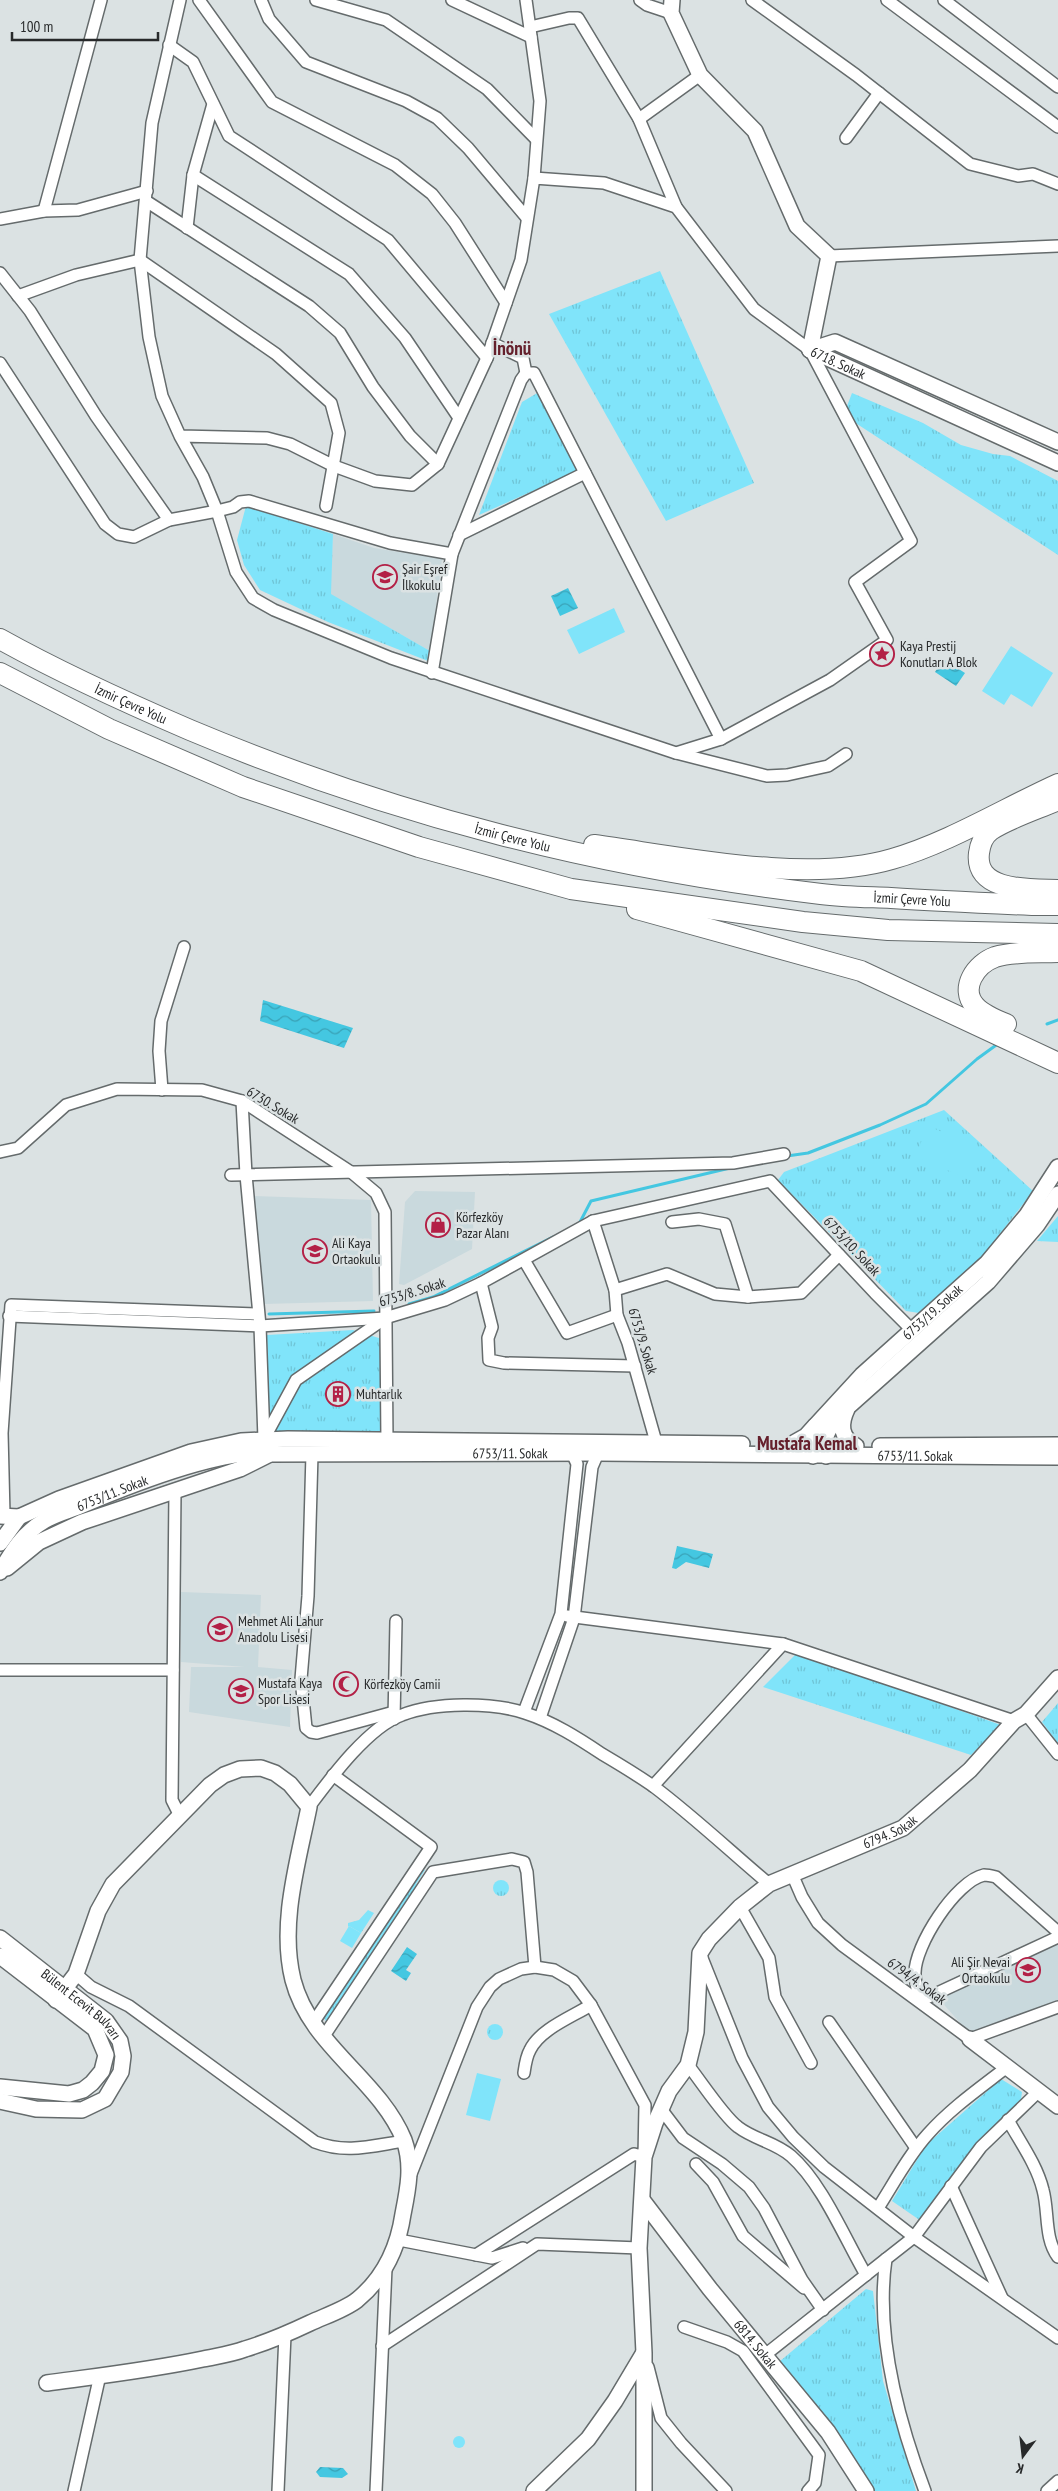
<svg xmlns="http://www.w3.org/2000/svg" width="1058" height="2491" viewBox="0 0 1058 2491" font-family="'PT Sans Narrow',sans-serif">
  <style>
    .built { fill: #c9d9dd }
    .grass { fill: url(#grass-tufts) }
    .pitch { fill: #80e4fa }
    .water { fill: url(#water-waves) }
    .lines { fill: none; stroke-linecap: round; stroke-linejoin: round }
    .stream { stroke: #44c7e1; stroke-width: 3 }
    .street-casing { stroke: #656b6c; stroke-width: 14 }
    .secondary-casing { stroke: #656b6c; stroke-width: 18 }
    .highway-casing { stroke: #656b6c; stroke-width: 22 }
    .street { stroke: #fff; stroke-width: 11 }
    .secondary { stroke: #fff; stroke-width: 15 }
    .highway { stroke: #fff; stroke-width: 20 }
    .labels { text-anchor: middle; stroke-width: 5; stroke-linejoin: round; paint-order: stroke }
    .street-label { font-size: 14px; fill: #27292a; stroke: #dbe2e3 }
    .poi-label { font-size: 14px; fill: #27292a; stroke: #dbe2e3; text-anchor: start }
    .district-label { font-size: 19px; font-weight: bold; fill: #65202c; stroke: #dbe2e3 }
  </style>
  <defs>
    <pattern id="grass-tufts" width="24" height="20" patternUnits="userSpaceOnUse" patternTransform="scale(1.25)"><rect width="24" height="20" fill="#80e4fa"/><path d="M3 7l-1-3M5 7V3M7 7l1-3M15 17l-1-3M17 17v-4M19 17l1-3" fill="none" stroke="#6fc4d6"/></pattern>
    <pattern id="water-waves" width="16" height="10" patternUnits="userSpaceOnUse" patternTransform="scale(1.25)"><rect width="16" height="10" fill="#44c7e1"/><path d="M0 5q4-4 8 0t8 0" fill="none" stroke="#39a2b7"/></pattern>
  </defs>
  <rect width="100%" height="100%" fill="#dbe2e3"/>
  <g class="built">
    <path d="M333 534 374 548 442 559 430 651 330 594Z"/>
    <path d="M415 1191 475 1192 472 1249 404 1285 399 1284 405 1202Z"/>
    <path d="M252 1196 371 1200 373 1301 264 1304Z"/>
    <path d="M181 1592 261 1595 258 1667 292 1670 290 1727 189 1712 191 1667H245L181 1662Z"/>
    <path d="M1058 1941V2002L970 2034 938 1998Z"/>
  </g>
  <g class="grass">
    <path d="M660 271 754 483 666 521 549 314Z"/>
    <path d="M539 392 580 470 479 515 522 402Z"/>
    <path d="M852 393 923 423 961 445 993 454 1010 456 1058 481V555L854 422 847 406Z"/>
    <path d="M246 506 333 534 331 594 430 651 428 661 328 622 260 590 244 565 237 540Z"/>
    <path d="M944 1110 1033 1191 980 1260 919 1313 906 1311 778 1180 784 1172Z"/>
    <path d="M1058 1216V1242L1037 1241Z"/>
    <path d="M353 1330 382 1339 380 1433 270 1434 267 1335Z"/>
    <path d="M797 1653 1001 1725 971 1755 763 1687Z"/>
    <path d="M1058 1703V1743L1042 1722Z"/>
    <path d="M423 1869 425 1870 416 1884 418 1886 327 2023 324 2018Z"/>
    <circle cx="501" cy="1888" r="8"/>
    <path d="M368 1910 374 1913 361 1933 349 1926 348 1927V1923L359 1920Z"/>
    <circle cx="495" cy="2032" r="8"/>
    <path d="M1001 2079 1022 2092 1021 2099 977 2144 921 2221 892 2201 926 2145Z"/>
    <path d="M866 2289 873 2291 883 2381 916 2491H874L779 2362Z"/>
    <circle cx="459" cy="2442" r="6"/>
  </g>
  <g class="pitch">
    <path d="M614 608 625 632 579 654 567 630Z"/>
    <path d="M1011 646 1053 673 1032 707 1011 694 1004 705 982 691Z"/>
    <path d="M928 1126 985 1150 972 1181 915 1156Z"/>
    <path d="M349 1926 361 1933 352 1948 340 1941Z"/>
    <path d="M477 2073 501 2079 490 2121 466 2115Z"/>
  </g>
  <g class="water">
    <path d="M568 588 578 608 560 616 551 596Z"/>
    <path d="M943 659 965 673 956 686 935 672Z"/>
    <path d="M263 1000 353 1028 344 1048 260 1021Z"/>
    <path d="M677 1546 713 1554 709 1568 686 1562 676 1569 672 1568Z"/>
    <path d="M407 1947 417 1954 406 1970 411 1973 406 1981 391 1971Z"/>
    <path d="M320 2467 343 2468 348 2474 342 2478 320 2477 316 2472Z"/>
  </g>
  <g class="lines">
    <g class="stream">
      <path d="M1047 1024 1058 1020"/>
      <path d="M787 1156 808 1153 880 1125 926 1104 977 1059 999 1043"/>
      <path d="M579 1224 591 1201 730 1168"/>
      <path d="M409 1304 433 1297 553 1237"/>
      <path d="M269 1314 374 1311"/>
    </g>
    <defs>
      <g id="street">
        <path d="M199 0 272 102 395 165 432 194 455 223 506 303"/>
        <path d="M261 0 269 19 306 62 406 101 437 118 468 148 527 218"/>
        <path d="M316 0 386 20 487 89 536 139"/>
        <path d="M452 0 531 37"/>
        <path d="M526 0 540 101 534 178"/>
        <path d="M640 0 647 5 671 13"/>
        <path d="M752 0 856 75 970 164 1018 176 1033 174 1058 184"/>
        <path d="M887 0 1058 127"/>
        <path d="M944 0 1058 87"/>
        <path d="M530 27 569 18H578L639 119"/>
        <path d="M169 45 193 62 229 136 388 240 487 358"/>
        <path d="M846 138 879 93"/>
        <path d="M193 175 349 274 405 338 459 418"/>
        <path d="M146 201 309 306 340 333 373 387 410 436 438 464"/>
        <path d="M676 207 639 119 700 75"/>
        <path d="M44 211 101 0"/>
        <path d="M0 219 44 211 78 210 147 191"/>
        <path d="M187 228 193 175 213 104"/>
        <path d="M829 256 1058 246"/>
        <path d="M0 273 30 311 96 416 169 520"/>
        <path d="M18 296 76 275 140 260 276 354 331 403 339 433 326 506"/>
        <path d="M492 343 523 358 526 373"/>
        <path d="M0 363 105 524 118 534 134 537 169 520 217 511 233 507 240 502 249 501 390 543 452 554"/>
        <path d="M180 436 203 477 217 511 236 572 253 598 274 610 391 658 676 753 721 739 830 680 887 640 855 582 911 541 810 350 754 309 676 207 604 183 534 178 521 260 487 358 438 464 412 485 375 481 334 466 290 444 267 438 180 436 162 396 149 337 140 260 152 123 180 0"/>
        <path d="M459 535 585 473"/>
        <path d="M432 673 452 554 521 380 526 373H534L721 739"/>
        <path d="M676 753 767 776 787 775 828 766 846 754"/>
        <path d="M162 1090 159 1051 161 1021 184 947"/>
        <path d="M242 1101 246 1175 260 1326 264 1439"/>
        <path d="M0 1152 18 1148 66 1105 117 1089 202 1090 242 1101 351 1172 376 1193 385 1212 387 1441"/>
        <path d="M231 1175 733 1163 784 1154"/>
        <path d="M593 1221 615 1290 617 1315 628 1343 656 1442"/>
        <path d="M672 1222 699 1219 725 1224 748 1297 801 1293 839 1255"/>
        <path d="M524 1260 567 1333 617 1315"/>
        <path d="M481 1283 492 1327 488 1338 489 1360 504 1363 635 1366"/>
        <path d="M615 1290 667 1274 715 1294 748 1297"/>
        <path d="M9 1316 260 1326 385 1318 445 1300 481 1283 593 1221 770 1181 875 1293 913 1331"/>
        <path d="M264 1439 296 1380 384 1319"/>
        <path d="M312 1454 308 1596 301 1679 306 1728 311 1732 317 1733 394 1712"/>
        <path d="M175 1491 172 1800 180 1816"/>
        <path d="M4 1515 2 1433 11 1305 258 1314"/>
        <path d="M567 1616 783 1644"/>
        <path d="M0 1670H173"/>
        <path d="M524 1712 561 1614 577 1464 572 1453"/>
        <path d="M1026 1714 1058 1754"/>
        <path d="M540 1718 574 1618 592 1467 598 1453"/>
        <path d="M394 1719 396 1621"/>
        <path d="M653 1786 783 1644 1014 1721"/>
        <path d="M309 1807C330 1779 368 1727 402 1715 435 1702 492 1702 525 1713 553 1722 578 1738 602 1754 619 1764 637 1775 653 1786 693 1816 731 1852 769 1884"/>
        <path d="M792 1874 802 1897 818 1923 842 1945 970 2039 1058 2007"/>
        <path d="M740 1907 769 1958 775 1997 811 2063"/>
        <path d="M1058 1932 996 1877C992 1876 988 1875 984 1875 956 1881 914 1946 915 1974 915 1983 918 1992 920 2001L1058 1937"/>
        <path d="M702 1958 742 2058 768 2107 793 2137 824 2167 914 2237 1058 2338"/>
        <path d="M76 1974 91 1987 129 2006 315 2142C346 2154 371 2146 404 2141"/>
        <path d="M829 2022 916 2148"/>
        <path d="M313 2023 431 1847 333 1775"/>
        <path d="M324 2036 433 1872 512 1859 524 1862 527 1872 535 1967"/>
        <path d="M688 2065C700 2080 724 2117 738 2127 755 2140 775 2142 791 2156 822 2183 845 2239 866 2275"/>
        <path d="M524 2073C525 2066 526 2057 530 2050 540 2029 572 2017 591 2005"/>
        <path d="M661 2109 683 2138 722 2164 749 2187 764 2208 802 2280 823 2310"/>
        <path d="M1008 2120C1020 2142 1037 2165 1043 2190 1049 2212 1044 2238 1058 2257"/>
        <path d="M696 2164 713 2182 743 2236 804 2288"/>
        <path d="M411 2174 477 2007 490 1987 499 1979 521 1969 535 1967 554 1970 573 1981 591 2005 645 2105 644 2157 634 2154 476 2255"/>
        <path d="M951 2186 1002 2298"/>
        <path d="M878 2208C894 2183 908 2156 928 2134 951 2108 980 2088 1007 2067"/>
        <path d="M399 2240 492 2258 523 2248"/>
        <path d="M684 2327 727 2342 743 2351 819 2455 815 2483 808 2491"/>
        <path d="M382 2346 537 2244 639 2248"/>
        <path d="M765 2355 886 2259"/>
        <path d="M648 2367 661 2418 681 2443 726 2491"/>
        <path d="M74 2491 100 2375"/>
        <path d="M278 2491 285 2335"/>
        <path d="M376 2491 386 2268"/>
        <path d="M925 2491C899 2422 875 2334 886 2259L914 2237 981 2147 1039 2091"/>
        <path d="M1047 2491 1058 2481"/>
      </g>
      <g id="secondary">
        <path d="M672 0 671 13 700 75 755 131 797 226 829 256 810 350"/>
        <path id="s1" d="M810 350 1058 463"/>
        <path d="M810 350 835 342 1058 442"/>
        <path d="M847 1409C840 1424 840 1437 856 1446"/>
        <path d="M790 1445 806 1436 815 1426"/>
        <path d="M880 1446 1058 1445"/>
        <path id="s2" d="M813 1456 812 1438 816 1425 862 1375 987 1263 1027 1215 1058 1167"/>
        <path d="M826 1456C820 1439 830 1427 840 1414L988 1282 1037 1225 1058 1194"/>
        <path d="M0 1516 19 1517 59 1499 191 1452 241 1441 288 1439 742 1444"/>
        <path d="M0 1543 19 1517"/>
        <path d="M7 1568 39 1542 82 1522 240 1469 268 1455"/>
        <path id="s3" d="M0 1572C12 1552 23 1533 44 1521 55 1514 68 1511 80 1506 125 1487 223 1447 270 1454L598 1453 1058 1457"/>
        <path id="s4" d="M0 1938 106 2021 120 2041 123 2056 121 2072 105 2099 82 2110 36 2109 0 2101"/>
        <path d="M0 1956 95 2029 106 2055 102 2071 92 2083 83 2090 69 2094 0 2087"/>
        <path d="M970 2039 1058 2106"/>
        <path id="s5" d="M643 2201 710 2289 828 2432 866 2491"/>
        <path d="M47 2383C99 2376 151 2370 203 2359 217 2356 232 2354 245 2349 268 2342 289 2333 310 2323 325 2316 344 2310 357 2300 385 2277 398 2248 403 2214 408 2189 413 2165 404 2140 379 2079 310 2046 293 1980 279 1924 298 1862 309 1807L290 1784 275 1773 261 1768 240 1769 224 1775 210 1785 113 1884 98 1911 76 1974 56 2000"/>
        <path d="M534 2491 588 2439 615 2401 643 2354"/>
        <path id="s6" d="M644 2491V2353L639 2248 644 2157 655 2123 669 2091 688 2065 696 2032 700 1953 709 1939 740 1907 769 1884 903 1828 970 1770 1014 1721 1026 1714 1058 1678"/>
      </g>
      <g id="highway">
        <path id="s7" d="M0 639C61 673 125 702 190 730 395 816 600 868 821 894 844 897 868 897 891 898 938 901 985 903 1032 905H1058"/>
        <path d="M0 673 109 729 243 787 419 847 571 889 803 922 888 930 1058 934"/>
        <path d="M1058 800C1040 808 1007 819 991 830 984 835 980 845 979 853 974 893 1032 889 1058 890"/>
        <path d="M594 845C682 857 807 884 892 859 948 843 1005 808 1058 784"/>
        <path d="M637 909 861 971 1058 1063"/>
        <path d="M1006 1024C996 1020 982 1014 975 1006 959 988 976 964 995 957 1014 951 1039 953 1058 952"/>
      </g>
    </defs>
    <use href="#street" class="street-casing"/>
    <use href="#secondary" class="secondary-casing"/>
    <use href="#highway" class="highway-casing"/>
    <use href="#street" class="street"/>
    <use href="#secondary" class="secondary"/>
    <use href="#highway" class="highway"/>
  </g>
  <defs>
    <symbol id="school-ring" viewBox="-11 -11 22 22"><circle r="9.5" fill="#dbe2e3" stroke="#b32046" stroke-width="1.5"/><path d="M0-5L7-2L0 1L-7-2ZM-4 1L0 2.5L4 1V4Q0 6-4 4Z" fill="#b32046"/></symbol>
    <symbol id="sight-ring" viewBox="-11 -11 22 22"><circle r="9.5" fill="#dbe2e3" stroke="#b32046" stroke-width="1.5"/><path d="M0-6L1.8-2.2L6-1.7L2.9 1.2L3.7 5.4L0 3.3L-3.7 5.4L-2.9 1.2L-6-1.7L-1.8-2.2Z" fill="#b32046"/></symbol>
    <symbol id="shop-ring" viewBox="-11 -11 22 22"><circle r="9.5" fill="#dbe2e3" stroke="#b32046" stroke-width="1.5"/><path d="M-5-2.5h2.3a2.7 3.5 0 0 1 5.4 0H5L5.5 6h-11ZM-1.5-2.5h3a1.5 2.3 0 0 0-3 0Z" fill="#b32046"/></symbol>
    <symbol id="building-ring" viewBox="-11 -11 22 22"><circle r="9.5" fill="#dbe2e3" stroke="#b32046" stroke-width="1.5"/><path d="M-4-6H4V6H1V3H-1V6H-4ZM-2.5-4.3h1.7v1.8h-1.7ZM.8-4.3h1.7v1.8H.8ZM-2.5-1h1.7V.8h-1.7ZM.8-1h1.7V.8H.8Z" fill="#b32046"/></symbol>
    <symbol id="mosque-ring" viewBox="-11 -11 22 22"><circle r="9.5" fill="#dbe2e3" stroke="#b32046" stroke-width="1.5"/><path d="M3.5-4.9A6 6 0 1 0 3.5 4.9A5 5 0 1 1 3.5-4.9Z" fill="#b32046"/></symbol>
  </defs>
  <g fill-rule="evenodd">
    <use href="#school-ring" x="371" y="563" width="28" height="28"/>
    <use href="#sight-ring" x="868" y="640" width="28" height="28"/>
    <use href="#shop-ring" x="424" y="1211" width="28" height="28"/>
    <use href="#school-ring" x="301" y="1237" width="28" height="28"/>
    <use href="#building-ring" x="324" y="1380" width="28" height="28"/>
    <use href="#school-ring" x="206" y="1615" width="28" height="28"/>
    <use href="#mosque-ring" x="332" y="1670" width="28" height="28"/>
    <use href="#school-ring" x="227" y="1677" width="28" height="28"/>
    <use href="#school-ring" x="1014" y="1956" width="28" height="28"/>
  </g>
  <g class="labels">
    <g class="street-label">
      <text dy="5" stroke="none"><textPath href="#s1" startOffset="31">6718. Sokak</textPath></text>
      <text dy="5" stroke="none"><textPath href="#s7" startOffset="146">İzmir Çevre Yolu</textPath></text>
      <text dy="5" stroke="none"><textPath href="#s7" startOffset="551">İzmir Çevre Yolu</textPath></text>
      <text dy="5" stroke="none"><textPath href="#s7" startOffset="956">İzmir Çevre Yolu</textPath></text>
      <text transform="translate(273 1105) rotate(31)" y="5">6730. Sokak</text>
      <text transform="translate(852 1246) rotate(47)" y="5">6753/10. Sokak</text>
      <text transform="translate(412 1292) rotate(-17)" y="5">6753/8. Sokak</text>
      <text dy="5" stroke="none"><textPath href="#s2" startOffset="194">6753/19. Sokak</textPath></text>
      <text transform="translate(643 1341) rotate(73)" y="5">6753/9. Sokak</text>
      <text dy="5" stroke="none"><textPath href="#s3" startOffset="546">6753/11. Sokak</textPath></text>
      <text dy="5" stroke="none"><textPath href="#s3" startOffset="951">6753/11. Sokak</textPath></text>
      <text dy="5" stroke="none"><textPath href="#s3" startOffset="142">6753/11. Sokak</textPath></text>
      <text dy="5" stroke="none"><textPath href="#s6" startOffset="780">6794. Sokak</textPath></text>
      <text transform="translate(917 1981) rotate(36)" y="5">6794/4. Sokak</text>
      <text dy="5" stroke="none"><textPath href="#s4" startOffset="105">Bülent Ecevit Bulvarı</textPath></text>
      <text dy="5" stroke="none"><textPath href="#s5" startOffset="182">6814. Sokak</textPath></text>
    </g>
    <g class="poi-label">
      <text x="402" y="574">Şair Eşref<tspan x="402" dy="16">İlkokulu</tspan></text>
      <text x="900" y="651">Kaya Prestij<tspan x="900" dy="16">Konutları A Blok</tspan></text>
      <text x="456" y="1222">Körfezköy<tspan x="456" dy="16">Pazar Alanı</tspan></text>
      <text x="332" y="1248">Ali Kaya<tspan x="332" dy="16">Ortaokulu</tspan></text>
      <text x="356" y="1399">Muhtarlık</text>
      <text x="238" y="1626">Mehmet Ali Lahur<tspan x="238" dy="16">Anadolu Lisesi</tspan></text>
      <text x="258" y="1688">Mustafa Kaya<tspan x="258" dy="16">Spor Lisesi</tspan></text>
      <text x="364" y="1689">Körfezköy Camii</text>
      <text x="1010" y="1967" text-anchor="end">Ali Şir Nevai<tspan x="1010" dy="16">Ortaokulu</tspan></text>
    </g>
    <g class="district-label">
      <text x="512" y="355">İnönü</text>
      <text x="807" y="1450">Mustafa Kemal</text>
    </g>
  </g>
  <g transform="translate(1023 2456) rotate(195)" stroke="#dbe2e3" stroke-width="4" paint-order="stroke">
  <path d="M0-4L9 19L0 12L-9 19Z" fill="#27292a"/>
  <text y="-8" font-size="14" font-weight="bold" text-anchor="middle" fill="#27292a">K</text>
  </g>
  <path d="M12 32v8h146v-8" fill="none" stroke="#27292a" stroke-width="2.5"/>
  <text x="20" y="32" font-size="15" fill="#27292a" stroke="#dbe2e3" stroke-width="4" paint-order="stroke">100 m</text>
</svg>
